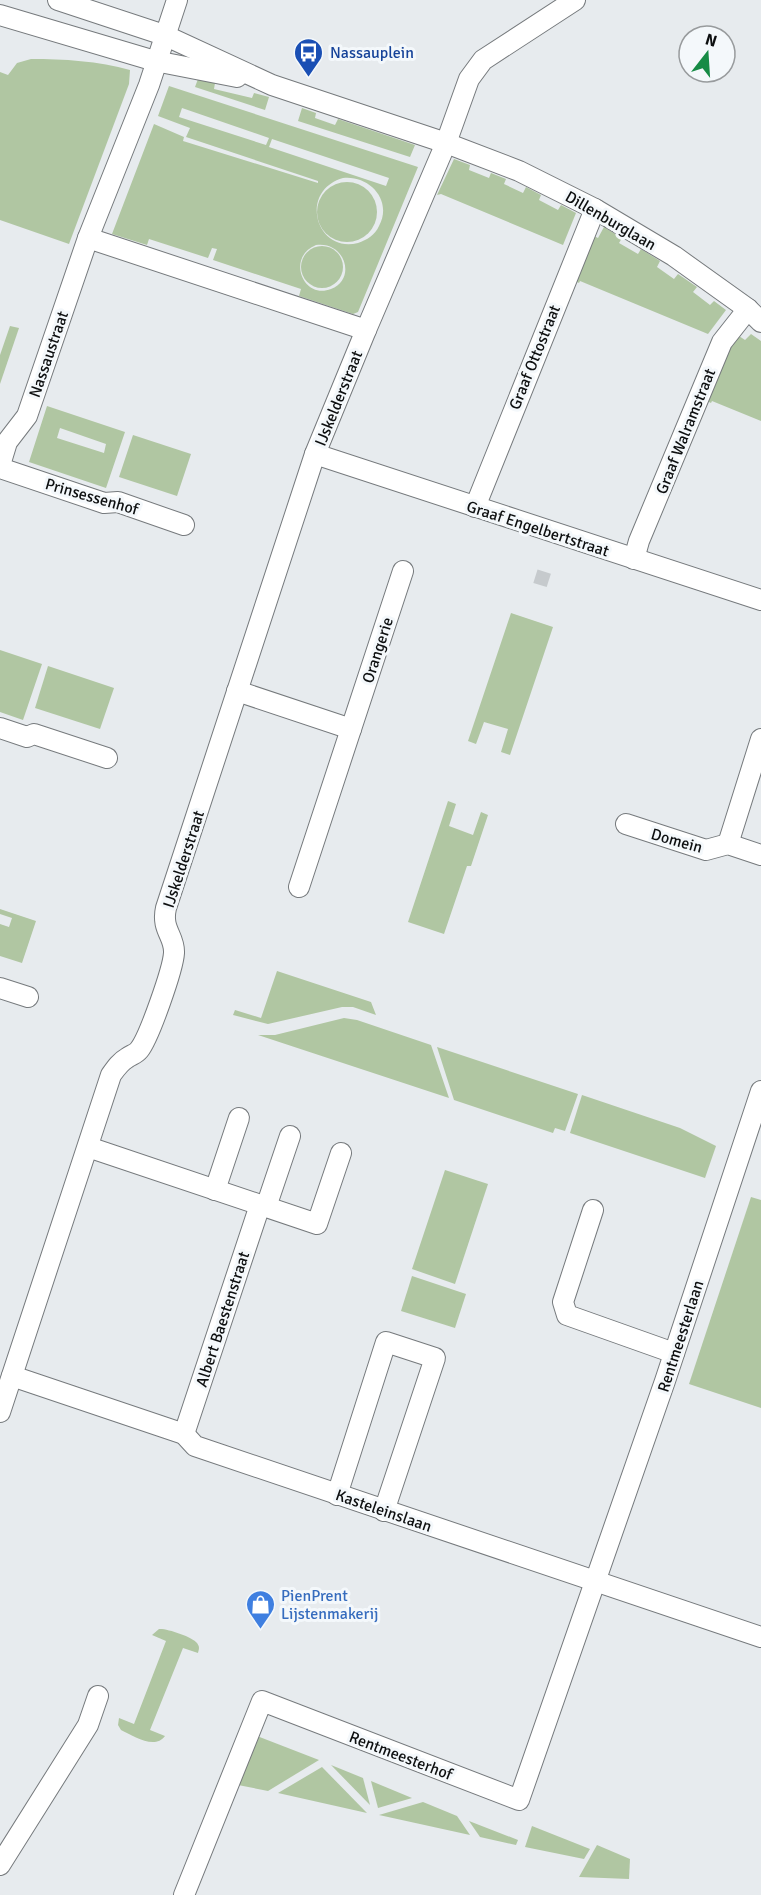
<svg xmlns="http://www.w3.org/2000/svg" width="761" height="1895" viewBox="0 0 761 1895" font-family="Signika,sans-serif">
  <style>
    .green { fill: #b0c6a2; fill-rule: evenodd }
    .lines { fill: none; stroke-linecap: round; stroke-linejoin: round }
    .pedestrian-tunnel { stroke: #c6cacd; stroke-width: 14; stroke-dasharray: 14 7; stroke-linecap: butt }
    .minor-casing { stroke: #767a7d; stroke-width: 22 }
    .minor { stroke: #fff; stroke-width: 20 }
    .labels { text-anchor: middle; stroke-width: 6; stroke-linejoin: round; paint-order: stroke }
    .transit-label { font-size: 16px; fill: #164399; stroke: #f4f8fb; text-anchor: start }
    .street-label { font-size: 16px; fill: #0d0f10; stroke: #f4f8fb }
    .shop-label { font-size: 16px; fill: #366cbe; stroke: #f4f8fb; text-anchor: start }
  </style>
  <rect width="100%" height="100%" fill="#e7ebee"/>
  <g class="green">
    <path d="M31 59C63 59 99 61 130 70L129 84 69 244 0 220V72L8 75 17 63Z"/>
    <path d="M198 79 215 83 214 89 252 98 254 93 269 97 265 110 195 87Z"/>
    <path d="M169 86 418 167 358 312 353 314 299 296 301 289 213 260 217 249 212 248 208 258 149 239 147 245 112 234 154 124 184 137 183 141 318 183V181L186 137 190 128 158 116ZM182 108 269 138 266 145 179 117ZM272 139 389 178 386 186 269 147ZM343 178C369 175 393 200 379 226 375 235 367 240 358 243 316 254 298 191 343 178ZM316 245C345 241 357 279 331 289 303 300 286 257 316 245Z"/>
    <path d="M302 108 316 113 315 118 335 125 338 119 415 145 410 157 298 121Z"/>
    <path d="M454 159 470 165 469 170 489 178 491 173 506 179 504 184 523 193 526 187 541 195 539 200 558 210 561 205 576 213 563 245 441 194 437 195Z"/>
    <circle cx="347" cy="212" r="30"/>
    <path d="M604 227 622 238 619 243 638 254 641 249 660 261 657 267 674 279 678 274 697 287 693 292 710 305 714 301 726 310 708 334 580 281 579 283 575 281 594 236 598 238Z"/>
    <circle cx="322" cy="267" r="21"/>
    <path d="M10 326 19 328 0 384V355Z"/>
    <path d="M751 334 761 341V421L712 401 711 403 705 400 723 358 739 336 745 340Z"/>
    <path d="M47 406 125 432 106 488 29 462ZM60 428 106 444 104 453 57 438Z"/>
    <path d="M133 435 191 454 177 496 119 477Z"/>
    <path d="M511 613 553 627 510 755 501 752 508 729 484 722 476 744 468 741Z"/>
    <path d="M0 650 42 664 23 720 0 712Z"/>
    <path d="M48 666 114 688 100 729 35 708Z"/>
    <path d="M448 801 456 804 449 826 473 835 481 812 488 815 471 866H467L444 934 408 922Z"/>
    <path d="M0 909 36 921 22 963 0 956V924L9 927 12 918 0 914Z"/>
    <path d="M277 971 371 1002 376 1015 353 1007H342L268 1024 233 1015 235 1010 261 1018Z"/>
    <path d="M344 1018 357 1020 431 1045 449 1098 258 1035H275Z"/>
    <path d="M437 1047 578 1094 565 1131 555 1128 553 1133 454 1100Z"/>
    <path d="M582 1095 680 1128 716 1146 705 1178 570 1133Z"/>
    <path d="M445 1170 488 1184 455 1284 412 1269Z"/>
    <path d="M751 1197 761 1200V1408L689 1384Z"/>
    <path d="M412 1276 466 1294 455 1328 401 1311Z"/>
    <path d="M159 1629C166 1628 193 1637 197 1643 200 1647 199 1649 198 1653L183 1648 150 1730 165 1736C155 1750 133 1736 121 1730L118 1725 119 1718 134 1724 166 1641 152 1635Z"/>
    <path d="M257 1736 319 1760 268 1791 238 1785Z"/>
    <path d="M331 1765 363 1778 370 1805Z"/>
    <path d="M322 1767 367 1813 278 1793Z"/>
    <path d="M371 1781 412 1798 378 1808Z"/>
    <path d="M423 1802 457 1816 470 1835 379 1815Z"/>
    <path d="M469 1821 518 1840 516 1845 480 1837Z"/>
    <path d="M532 1826 590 1849 584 1859 525 1847Z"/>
    <path d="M597 1845 630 1859 629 1879 579 1877Z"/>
  </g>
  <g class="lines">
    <path class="pedestrian-tunnel" d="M540 585 546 566"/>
    <defs>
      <g id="minor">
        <path d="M58 0 164 35 272 85 446 143 519 171 595 209 674 256 748 309 761 322"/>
        <path d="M177 0 149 85 88 238 366 330 446 143 469 79 483 60 575 0"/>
        <path d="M0 15 155 61 237 77"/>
        <path d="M315 454 761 600"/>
        <path d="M0 465 7 442 27 416 88 238"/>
        <path d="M0 468 104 503 118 502 184 525"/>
        <path d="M475 507 595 209"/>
        <path d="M634 559 639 541 722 342 748 309"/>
        <path d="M237 691 351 729"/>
        <path d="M0 728 27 737 34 734 107 758"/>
        <path d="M626 824 706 850 728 844 761 855"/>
        <path d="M728 844 761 739"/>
        <path d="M299 887 403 571"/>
        <path d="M0 988 28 997"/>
        <path d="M88 1147 317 1224 341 1153"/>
        <path d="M215 1190 239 1118"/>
        <path d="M266 1207 290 1136"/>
        <path d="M593 1210 563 1302 567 1315 674 1353"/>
        <path d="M12 1376 184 1434 195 1446 761 1637"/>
        <path d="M0 1412 111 1075C116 1068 120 1062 127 1058 131 1055 136 1054 139 1050 149 1038 173 969 174 953 175 936 161 930 166 908L315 454 366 330"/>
        <path d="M184 1434 260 1205"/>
        <path d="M337 1495 386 1342 435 1358 384 1511"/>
        <path d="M0 1865 88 1725 98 1696"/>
        <path d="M184 1895 262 1701 519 1800 665 1381 761 1091"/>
      </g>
    </defs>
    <use href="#minor" class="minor-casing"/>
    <use href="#minor" class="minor"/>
  </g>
  <defs>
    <symbol id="bus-pin" viewBox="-11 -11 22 30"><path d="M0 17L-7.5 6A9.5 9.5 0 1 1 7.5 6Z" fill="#1a4fb4" stroke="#f4f8fb"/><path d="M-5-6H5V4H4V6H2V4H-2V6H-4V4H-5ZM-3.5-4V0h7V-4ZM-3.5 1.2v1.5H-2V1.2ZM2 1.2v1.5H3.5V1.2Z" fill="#fff"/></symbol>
    <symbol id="shop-pin" viewBox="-11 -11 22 30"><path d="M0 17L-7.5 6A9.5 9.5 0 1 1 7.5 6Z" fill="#3f7fe0" stroke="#f4f8fb"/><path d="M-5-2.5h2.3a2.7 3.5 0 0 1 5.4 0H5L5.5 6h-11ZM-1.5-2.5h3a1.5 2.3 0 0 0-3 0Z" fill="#fff"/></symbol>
  </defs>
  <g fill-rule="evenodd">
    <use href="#bus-pin" x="292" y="36" width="33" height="45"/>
    <use href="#shop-pin" x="244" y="1588" width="33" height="45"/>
  </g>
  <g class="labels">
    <g class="transit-label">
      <text x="330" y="58">Nassauplein</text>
    </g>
    <g class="street-label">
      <text transform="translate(611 220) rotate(30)" y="6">Dillenburglaan</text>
      <text transform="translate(48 354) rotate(-71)" y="6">Nassaustraat</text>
      <text transform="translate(534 357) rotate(-68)" y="6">Graaf Ottostraat</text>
      <text transform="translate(338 398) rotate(-68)" y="6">IJskelderstraat</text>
      <text transform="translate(685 431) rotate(-68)" y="6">Graaf Walramstraat</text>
      <text transform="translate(92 496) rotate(16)" y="6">Prinsessenhof</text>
      <text transform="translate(538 528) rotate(18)" y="6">Graaf Engelbertstraat</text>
      <text transform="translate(377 650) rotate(-72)" y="6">Orangerie</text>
      <text transform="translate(677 840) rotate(16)" y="6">Domein</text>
      <text transform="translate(183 859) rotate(-72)" y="6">IJskelderstraat</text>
      <text transform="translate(222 1319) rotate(-72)" y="6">Albert Baestenstraat</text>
      <text transform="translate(680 1336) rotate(-72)" y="6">Rentmeesterlaan</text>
      <text transform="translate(384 1510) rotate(19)" y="6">Kasteleinslaan</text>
      <text transform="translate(401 1755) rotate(21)" y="6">Rentmeesterhof</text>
    </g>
    <g class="shop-label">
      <text x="281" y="1601">PienPrent<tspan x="281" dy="18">Lijstenmakerij</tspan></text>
    </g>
  </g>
  <g transform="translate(707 54) rotate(17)"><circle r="28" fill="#f4f8fb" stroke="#989b9d" stroke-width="1.5"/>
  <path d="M0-4.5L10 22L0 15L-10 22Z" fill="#168b45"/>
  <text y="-9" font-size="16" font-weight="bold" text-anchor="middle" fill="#0d0f10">N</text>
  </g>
</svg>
